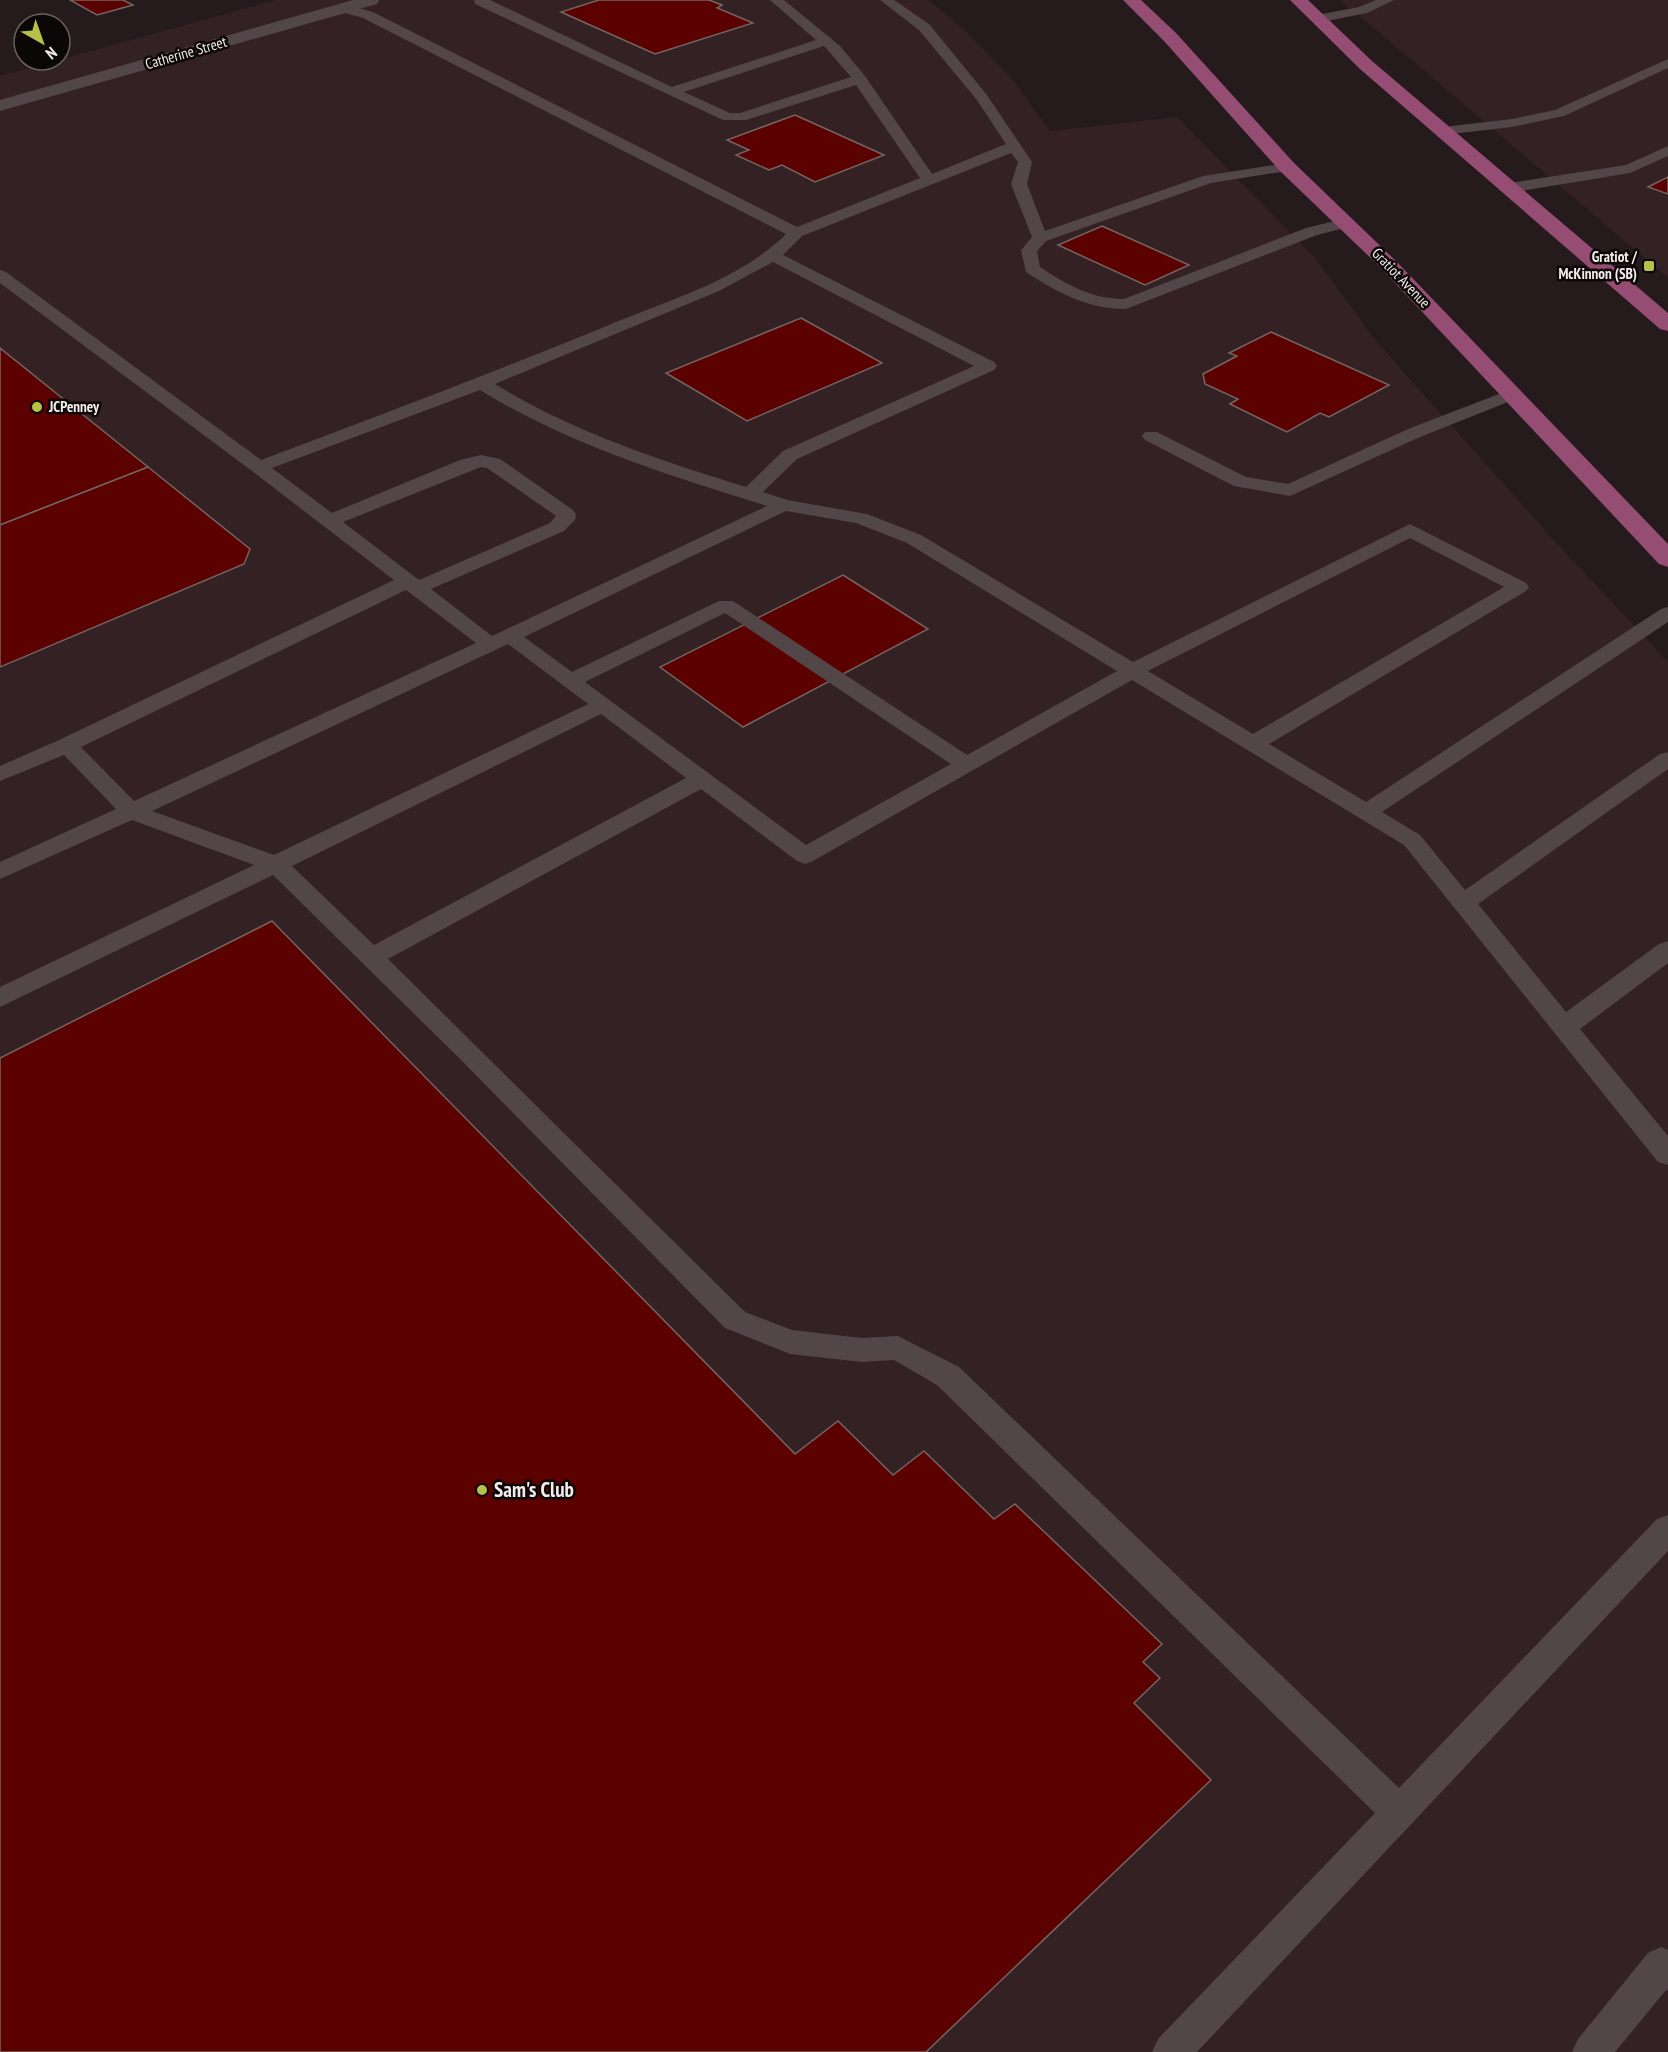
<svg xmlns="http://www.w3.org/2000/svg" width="1668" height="2052" viewBox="0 0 1668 2052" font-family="'PT Sans Narrow',sans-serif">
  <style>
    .built { fill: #332124 }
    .building { fill: #5b0100; stroke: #736562; stroke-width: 1.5 }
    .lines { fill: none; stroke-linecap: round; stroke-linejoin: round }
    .lane { fill: #534648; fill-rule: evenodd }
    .street { fill: #534648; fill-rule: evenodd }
    .primary { fill: #964d74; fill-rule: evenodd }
    .poi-dot { fill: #b8c147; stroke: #0b0707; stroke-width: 2 }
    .labels { text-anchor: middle; stroke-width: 5; stroke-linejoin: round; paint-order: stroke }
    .far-street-label { font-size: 15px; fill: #f3ebec; stroke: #0b0707 }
    .far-poi-label { font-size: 15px; font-weight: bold; fill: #f3ebec; stroke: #0b0707; text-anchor: end }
    .near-poi-label { font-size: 21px; font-weight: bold; fill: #f3ebec; stroke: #0b0707; text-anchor: start }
  </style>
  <rect width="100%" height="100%" fill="#251a1c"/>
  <g class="built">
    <path d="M276 0H928L963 28 1009 75 1050 131 1177 117 1317 260 1376 341 1553 539 1668 662V2052H0V76Z"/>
    <path d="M1340 0H1668V278L1407 56Z"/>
  </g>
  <g class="building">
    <path d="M70 0H123L133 5 97 15Z"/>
    <path d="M599 0H709L722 5 717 8 753 23 655 54 561 12Z"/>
    <path d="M795 115 884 155 815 182 782 165 769 170 736 155 749 150 727 140Z"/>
    <path d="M1668 177V194L1648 187Z"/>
    <path d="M1102 226 1189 265 1145 285 1058 245Z"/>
    <path d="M801 318 882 363 747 421 666 373Z"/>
    <path d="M1271 332 1389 385 1329 417 1320 413 1287 432 1230 404 1238 399 1205 384 1203 374 1237 356 1229 353Z"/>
    <path d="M0 348 148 467 0 525Z"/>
    <path d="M148 467 250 549 244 564 0 667V525Z"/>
    <path d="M843 575 928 629 743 727 660 667Z"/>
    <path d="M272 921 795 1454 838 1421 893 1475 924 1451 994 1519 1015 1504 1162 1644 1143 1662 1160 1678 1134 1703 1211 1780 926 2052H0V1058Z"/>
  </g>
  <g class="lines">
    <g class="lane">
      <path d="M474 0H490L672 87 816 40 770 0H784L840 46 865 76 932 174 1006 144 977 100 919 30 880 0H894L929 24 987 95 1032 162 1027 184 1045 231 1203 176 1287 163 1292 164 1294 167 1287 171 1211 183 1046 241 1037 251 1040 267C1066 284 1091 299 1124 299L1306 228 1347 218 1355 223 1353 226 1317 235 1126 309C1088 309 1058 293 1026 272L1021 250 1032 237 1011 184 1018 162 1011 153 802 236 783 255 994 362 997 366 994 370 797 459 763 492 787 500 867 514 921 535 1133 662 1410 524 1526 583 1529 587 1526 591 1269 744 1366 802 1661 609 1668 607V622L1382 812 1420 835 1465 890 1660 754 1668 752V769L1478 904 1566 1012 1659 944 1668 941V963L1580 1029 1668 1136V1165L1658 1162 1404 845 1132 680 813 861 805 864 797 861 701 789 388 959 745 1312 792 1330 862 1338 898 1336 959 1367 1399 1788 1657 1519 1668 1515V1551L1197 2052H1152L1158 2039 1375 1813 937 1385 894 1360 862 1362 790 1354 725 1328 459 1058 273 875 0 1007V987L254 865 132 820 0 879V862L116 809 64 755 0 781V766L59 740 394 580 252 471 0 283V270L6 272 261 460C378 416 494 372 609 325 669 300 740 280 786 234L363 18 338 11 337 8 343 4 373 12 797 227 920 178 856 85 746 120H723L475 4ZM824 46 851 77 740 113H730L684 92ZM773 262 974 366 783 451 746 487C659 460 573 432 495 384L719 291ZM480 390C569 445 668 475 767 506L492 636 431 589 564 531 575 520 576 514 573 510 500 459 481 455 460 460 332 513 272 468ZM481 467 487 468 556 516 550 523 419 580 343 522ZM786 511 856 523 907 543 1117 671 967 755 733 601H719L572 672 524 637ZM1410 538 1504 587 1253 734 1148 671ZM406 590 476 643 134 801 81 747ZM725 613 951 764 806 845 585 682ZM508 644 588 704 274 855 152 811ZM601 714 686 778 374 945 292 866Z"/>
      <path d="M1376 0H1394L1367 13 1317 23 1310 19 1312 16 1359 7Z"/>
      <path d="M1668 59V68L1564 116 1512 127 1443 135 1436 131 1443 127 1512 119 1555 110Z"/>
      <path d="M1668 146V156L1630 173 1509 193 1501 188 1509 183 1626 165Z"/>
      <path d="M1512 389 1518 390 1521 394 1518 398 1420 437 1290 496 1234 486 1145 440 1142 436 1145 432H1157L1246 477 1288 484 1408 429Z"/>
      <path d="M1661 1947 1668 1950V1991L1666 1990 1615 2052H1572L1578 2039 1648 1953Z"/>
    </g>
    <path class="street" d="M353 0H379L377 4 0 111V100Z"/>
    <g class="primary">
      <path d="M1123 0H1141L1176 33 1294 163 1395 260 1668 544V567L1659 564 1381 268 1280 171 1164 41Z"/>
      <path d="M1290 0H1308L1372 61 1668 313V331L1660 329 1360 69Z"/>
    </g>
  </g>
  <g class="poi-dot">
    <rect x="1643" y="260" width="12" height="12" rx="3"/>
    <circle cx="37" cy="407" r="6"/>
    <circle cx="482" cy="1490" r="6"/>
  </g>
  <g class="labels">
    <g class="far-street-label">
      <text transform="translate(186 53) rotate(-16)" y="5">Catherine Street</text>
      <text transform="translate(1401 278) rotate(46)" y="5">Gratiot Avenue</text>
    </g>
    <g class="far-poi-label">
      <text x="1637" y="262">Gratiot /<tspan x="1637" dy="17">McKinnon (SB)</tspan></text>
      <text x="49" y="412" text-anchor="start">JCPenney</text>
    </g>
    <g class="near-poi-label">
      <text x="494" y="1497">Sam's Club</text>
    </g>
  </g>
  <g transform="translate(42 42) rotate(140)"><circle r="28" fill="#0b0707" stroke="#686263" stroke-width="1.5"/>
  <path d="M0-4.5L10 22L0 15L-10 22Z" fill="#b8c147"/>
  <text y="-9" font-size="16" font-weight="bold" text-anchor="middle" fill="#f3ebec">N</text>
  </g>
</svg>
